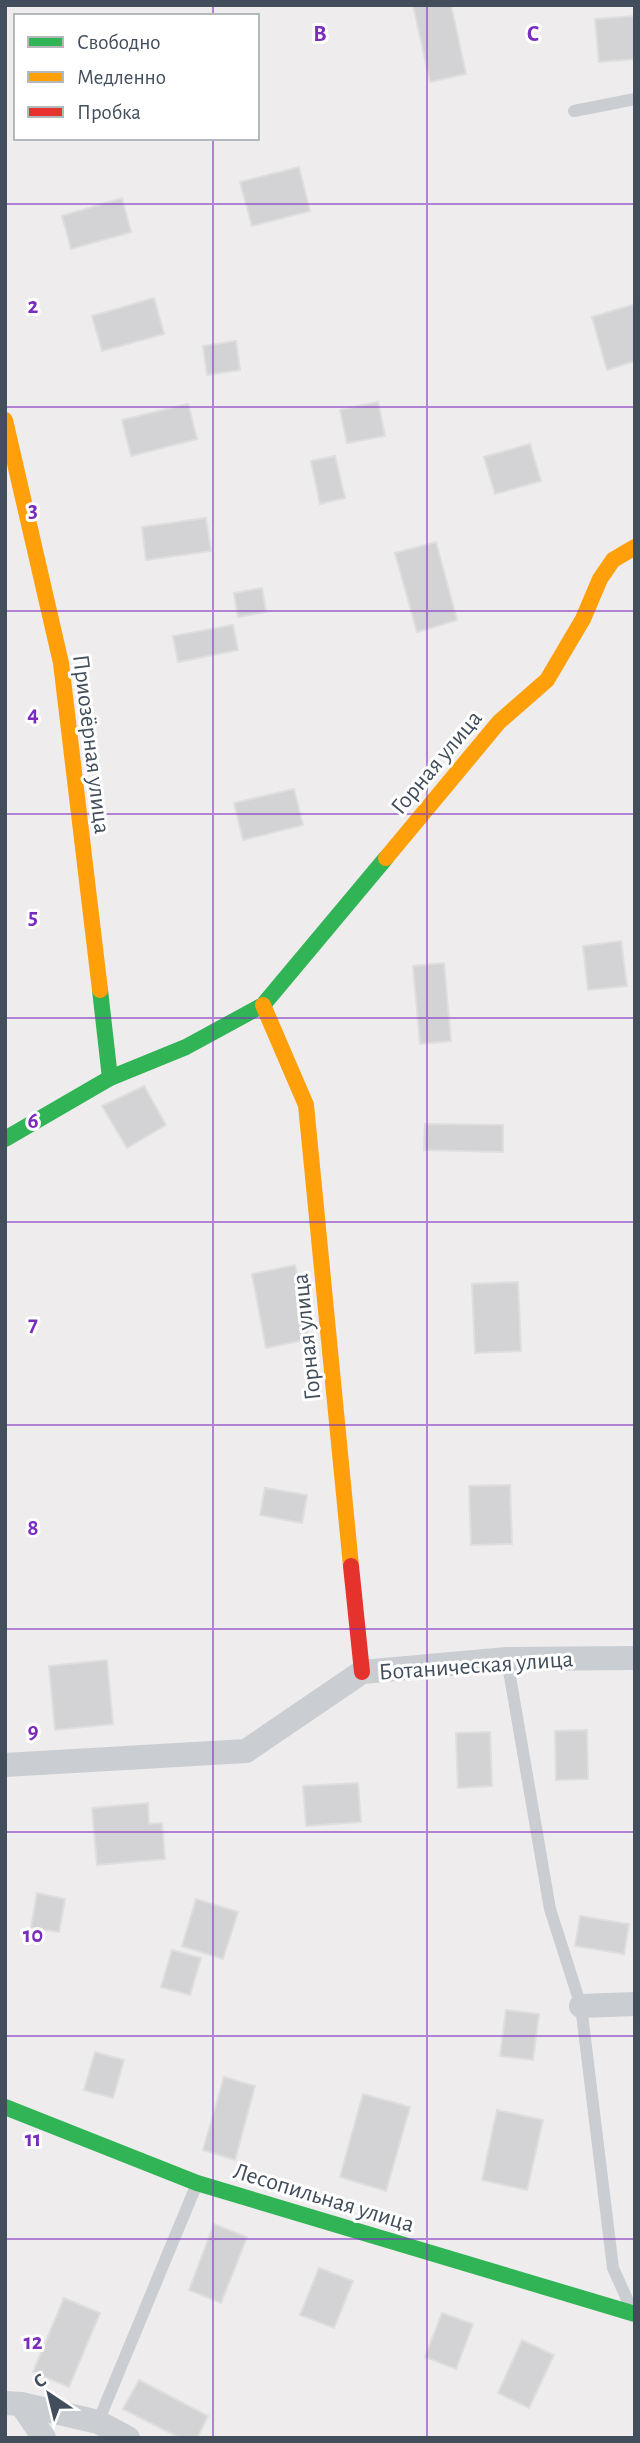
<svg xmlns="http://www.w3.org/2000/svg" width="640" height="2443" viewBox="0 0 640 2443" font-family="'Alegreya Sans',sans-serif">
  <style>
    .building { fill: #d3d3d5; stroke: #dededf; stroke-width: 2 }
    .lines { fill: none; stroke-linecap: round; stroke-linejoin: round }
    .lane { stroke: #cacdd1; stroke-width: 12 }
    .street { stroke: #cacdd1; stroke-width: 24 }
    .fast { stroke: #30b455; stroke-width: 16 }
    .slow { stroke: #ff9f0a; stroke-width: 16 }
    .jam { stroke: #e5322d; stroke-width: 16 }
    .grid { fill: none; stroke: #7b2cbf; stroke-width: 2; stroke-opacity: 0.55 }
    .labels { text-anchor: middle; stroke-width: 6; stroke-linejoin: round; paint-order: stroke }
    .street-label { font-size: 24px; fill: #424e5b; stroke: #fff }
    .grid-label { font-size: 23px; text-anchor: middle; font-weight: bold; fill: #7b2cbf; stroke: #fff; stroke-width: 6; stroke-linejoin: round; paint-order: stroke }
  </style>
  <rect width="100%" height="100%" fill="#eeecec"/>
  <g class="building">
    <path d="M413 5H451L466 74 430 82Z"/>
    <path d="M635 16V59L599 62 595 19Z"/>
    <path d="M299 167 310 211 252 226 240 182Z"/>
    <path d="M122 198 131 232 71 249 62 216Z"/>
    <path d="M154 298 164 334 102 351 92 316Z"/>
    <path d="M635 304V361L607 370 592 317Z"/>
    <path d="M236 341 240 370 207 375 203 346Z"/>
    <path d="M378 402 385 436 347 443 340 410Z"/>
    <path d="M188 404 197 439 131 456 122 420Z"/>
    <path d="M530 444 541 481 495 494 484 457Z"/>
    <path d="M335 456 345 498 320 504 311 461Z"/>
    <path d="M206 518 211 551 146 560 142 527Z"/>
    <path d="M436 542 457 620 417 632 395 553Z"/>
    <path d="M262 588 266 612 238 617 234 593Z"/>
    <path d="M233 625 238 650 178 662 173 636Z"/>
    <path d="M294 789 303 825 243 840 234 803Z"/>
    <path d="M621 941 627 986 588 990 583 946Z"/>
    <path d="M444 963 451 1041 420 1044 413 966Z"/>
    <path d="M144 1086 166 1125 127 1148 102 1106Z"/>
    <path d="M425 1124 503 1125V1152L424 1150Z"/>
    <path d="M295 1265 309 1339 266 1348 252 1274Z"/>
    <path d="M518 1282 521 1351 475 1353 472 1284Z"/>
    <path d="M510 1485 512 1544 471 1545 469 1486Z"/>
    <path d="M265 1488 307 1495 302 1523 260 1515Z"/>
    <path d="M107 1660 113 1724 55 1730 49 1666Z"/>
    <path d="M587 1730 588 1779 556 1780 555 1731Z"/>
    <path d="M490 1732 492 1786 458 1788 456 1733Z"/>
    <path d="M358 1783 361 1822 306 1826 303 1786Z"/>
    <path d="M148 1803 149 1824 162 1823 165 1859 97 1865 92 1808Z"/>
    <path d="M37 1893 65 1899 59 1932 31 1928Z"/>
    <path d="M196 1899 238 1912 223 1959 182 1946Z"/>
    <path d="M580 1916 629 1924 624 1954 575 1946Z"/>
    <path d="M172 1950 201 1958 190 1995 161 1987Z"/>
    <path d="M506 2010 539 2014 533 2060 500 2056Z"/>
    <path d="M95 2052 124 2060 113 2098 84 2090Z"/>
    <path d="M224 2077 255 2086 235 2160 203 2150Z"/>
    <path d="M363 2094 410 2107 386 2191 340 2177Z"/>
    <path d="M497 2110 543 2120 527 2190 482 2180Z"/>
    <path d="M214 2224 247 2237 221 2303 189 2290Z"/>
    <path d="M319 2268 353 2281 334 2328 300 2315Z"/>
    <path d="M64 2298 100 2313 69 2387 33 2372Z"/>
    <path d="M442 2313 473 2324 456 2369 425 2357Z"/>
    <path d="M522 2340 554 2355 529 2408 498 2393Z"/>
    <path d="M139 2380 208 2416 197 2438H180L123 2409Z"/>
  </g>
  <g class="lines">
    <g class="lane">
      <path d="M574 111 635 99"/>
      <path d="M507 1659 550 1909 581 2006 613 2268 631 2308"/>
      <path d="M98 2422 196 2186"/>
    </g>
    <g class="street">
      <path d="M5 1765 246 1751 362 1672 507 1659 635 1658"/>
      <path d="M581 2006 635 2004"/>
      <path d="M5 2403 21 2404 98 2422 128 2438"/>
      <path d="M21 2404 44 2438"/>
    </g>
    <g class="fast">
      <path d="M100 990 110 1078"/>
      <path d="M5 1139 110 1078 186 1047 263 1005 386 858"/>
      <path d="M5 2107 197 2183 635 2314"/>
    </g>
    <g class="slow">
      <path d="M5 420 61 663 100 990"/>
      <path d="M386 858 499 722 547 680 583 619 600 579 613 560 635 547"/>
      <path d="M263 1005 306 1105 351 1566"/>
    </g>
    <path class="jam" d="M351 1566 362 1672"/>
  </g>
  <path class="grid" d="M213 5V16M427 5V2438M213 138V2438M5 204H635M5 407H635M5 611H635M5 814H635M5 1018H635M5 1222H635M5 1425H635M5 1629H635M5 1832H635M5 2036H635M5 2239H635"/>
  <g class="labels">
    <g class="street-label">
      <text transform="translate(92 744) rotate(83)" y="8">Приозёрная улица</text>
      <text transform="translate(436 762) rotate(-50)" y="8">Горная улица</text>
      <text transform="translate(306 1337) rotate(-96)" y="8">Горная улица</text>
      <text transform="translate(476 1665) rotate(-4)" y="8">Ботаническая улица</text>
      <text transform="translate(324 2197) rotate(17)" y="8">Лесопильная улица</text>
    </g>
  </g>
  <g class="grid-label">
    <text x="320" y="41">B</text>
    <text x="533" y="41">C</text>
    <text x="33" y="313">2</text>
    <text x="33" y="517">3</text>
    <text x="33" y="721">4</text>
    <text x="33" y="924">5</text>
    <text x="33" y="1128">6</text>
    <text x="33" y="1331">7</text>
    <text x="33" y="1535">8</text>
    <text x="33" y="1738">9</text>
    <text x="33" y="1942">10</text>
    <text x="33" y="2146">11</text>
    <text x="33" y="2349">12</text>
  </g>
  <rect width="640" height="2443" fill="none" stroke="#424e5b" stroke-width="14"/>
  <rect x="14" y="14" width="245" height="126" fill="#ffffff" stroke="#b3b8bd" stroke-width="2"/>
  <rect x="28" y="37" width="35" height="10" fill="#30b455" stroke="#b3b8bd" stroke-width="2"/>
  <text x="77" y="49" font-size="21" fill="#424e5b">Свободно</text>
  <rect x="28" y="72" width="35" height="10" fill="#ff9f0a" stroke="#b3b8bd" stroke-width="2"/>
  <text x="77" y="84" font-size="21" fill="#424e5b">Медленно</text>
  <rect x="28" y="107" width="35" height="10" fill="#e5322d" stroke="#b3b8bd" stroke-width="2"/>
  <text x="77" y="119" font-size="21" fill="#424e5b">Пробка</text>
  <g transform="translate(49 2394) rotate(325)" stroke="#ffffff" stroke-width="5" paint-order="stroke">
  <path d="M0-5L12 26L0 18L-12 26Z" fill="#424e5b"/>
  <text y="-10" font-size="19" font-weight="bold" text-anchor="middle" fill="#424e5b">С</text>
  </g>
</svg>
